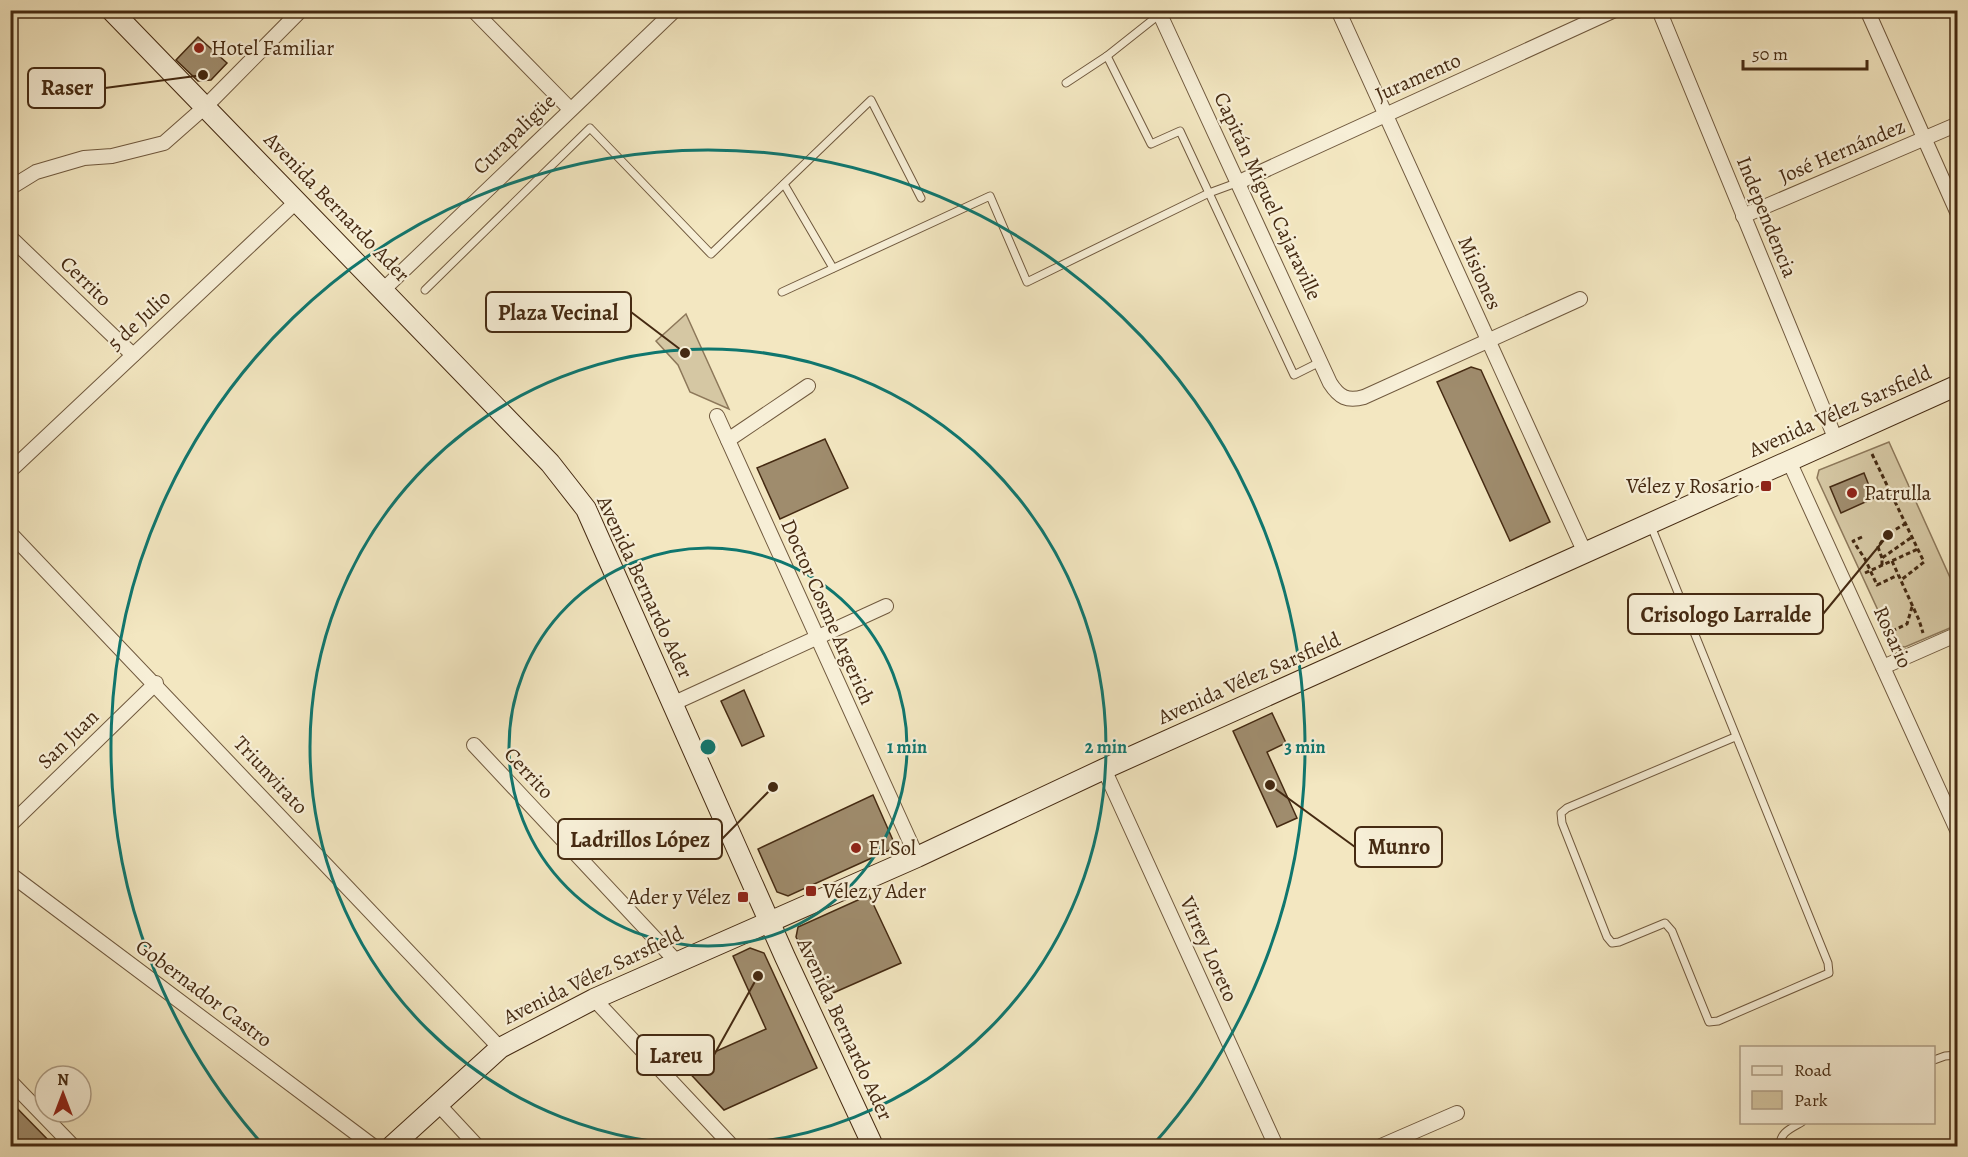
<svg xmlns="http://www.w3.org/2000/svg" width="1968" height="1157" viewBox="0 0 1968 1157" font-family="Alegreya,serif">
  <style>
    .green { fill: #d5c7a3; stroke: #8d785a; stroke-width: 1.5 }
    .building { fill: #9f8c6d; stroke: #452a12; stroke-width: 1.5 }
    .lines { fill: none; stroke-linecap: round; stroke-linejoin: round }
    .lane-casing { stroke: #70593e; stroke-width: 9 }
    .street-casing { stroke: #70593e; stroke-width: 16 }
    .secondary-casing { stroke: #452a12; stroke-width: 22 }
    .path { stroke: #452a12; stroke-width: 3; stroke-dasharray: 4.5 3; stroke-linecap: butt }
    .lane { stroke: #f7efd7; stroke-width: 7 }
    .street { stroke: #f7efd7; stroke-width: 14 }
    .secondary { stroke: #f7efd7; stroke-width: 20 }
    .ring { fill: none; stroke: #0f766e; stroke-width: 3 }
    .poi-dot { fill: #8f2418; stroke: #f7efd7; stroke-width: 2 }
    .labels { text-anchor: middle; stroke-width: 4.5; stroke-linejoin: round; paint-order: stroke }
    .poi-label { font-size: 21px; fill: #452a12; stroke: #f7efd7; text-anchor: start }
    .street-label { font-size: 21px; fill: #452a12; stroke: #f7efd7 }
    .centre { fill: #0f766e; stroke: #f7efd7; stroke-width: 3 }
    .ring-label { font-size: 18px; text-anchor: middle; font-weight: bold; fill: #0f766e; stroke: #f7efd7; stroke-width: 4.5; stroke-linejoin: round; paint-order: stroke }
    .leader { fill: none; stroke: #452a12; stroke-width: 2 }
    .callout-dot { fill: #452a12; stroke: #f7efd7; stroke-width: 2 }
    .callout { fill: #f7efd7; stroke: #452a12; stroke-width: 2 }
    .callout-label { font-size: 22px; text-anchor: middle; font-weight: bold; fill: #452a12 }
  </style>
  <rect width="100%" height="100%" fill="#f3e7c1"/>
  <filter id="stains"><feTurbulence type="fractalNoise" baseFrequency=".00333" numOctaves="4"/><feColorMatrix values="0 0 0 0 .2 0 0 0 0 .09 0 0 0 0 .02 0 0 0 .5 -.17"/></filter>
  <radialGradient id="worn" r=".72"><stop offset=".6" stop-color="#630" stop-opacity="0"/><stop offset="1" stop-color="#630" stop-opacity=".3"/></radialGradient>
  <g class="green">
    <path d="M686 314 729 409 690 392 678 365 656 341Z"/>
    <path d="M1889 442 1957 593V625L1905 647 1894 645 1817 478 1819 470Z"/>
  </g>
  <g class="building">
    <path d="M198 37 227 63 211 80 198 81 176 60Z"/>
    <path d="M1471 367 1481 370 1550 522 1510 541 1437 382Z"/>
    <path d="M825 439 848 488 780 519 757 468Z"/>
    <path d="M1864 473 1874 498 1841 513 1830 487Z"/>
    <path d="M744 690 764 736 742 746 721 701Z"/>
    <path d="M1272 713 1286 743 1267 752 1297 818 1277 827 1233 731Z"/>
    <path d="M873 795 896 847 788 896 777 892 758 849Z"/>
    <path d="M869 895 901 963 824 997 796 937 798 927Z"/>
    <path d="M750 948 764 953 817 1068 724 1110 683 1066 766 1029 733 956Z"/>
    <path d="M10 1101 54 1146H10Z"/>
  </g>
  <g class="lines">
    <defs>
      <g id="lane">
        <path d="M1107 56 1151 144 1180 131 1294 375 1320 362"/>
        <path d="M1066 83 1107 56 1160 14"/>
        <path d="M784 184 833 268"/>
        <path d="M425 290 590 128 711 254 871 100 921 198"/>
        <path d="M782 292 990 196 1027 282 1209 193 1239 182"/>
        <path d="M1651 526 1828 963 1829 973 1718 1021 1709 1022 1672 931 1665 923 1619 942 1612 943 1607 937 1562 823 1561 813 1567 808 1735 737"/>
        <path d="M1934 1060 1945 1056 1958 1055"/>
        <path d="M1781 1146C1778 1133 1792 1128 1802 1122"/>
      </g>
      <g id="street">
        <path d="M473 10 570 109"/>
        <path d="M1158 10 1330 383C1339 397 1347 402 1364 397L1580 299"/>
        <path d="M1338 10 1585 553"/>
        <path d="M1659 10 1836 440"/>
        <path d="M1867 10 1958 214"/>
        <path d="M1239 182 1615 10"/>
        <path d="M10 188 36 172 84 158 112 156 164 143 206 106 301 10"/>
        <path d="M1743 216 1958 124"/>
        <path d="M10 237 133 355"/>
        <path d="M383 290 675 10"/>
        <path d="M717 416 917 857"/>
        <path d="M728 440 808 386"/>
        <path d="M1789 461 1958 832"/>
        <path d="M10 471 297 201"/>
        <path d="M10 533 500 1048"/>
        <path d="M1883 667 1958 634"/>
        <path d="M672 704 886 606"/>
        <path d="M474 745 676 961"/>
        <path d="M1104 769 1276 1146"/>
        <path d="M10 825 156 683"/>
        <path d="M10 874 373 1146"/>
        <path d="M594 999 732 1146"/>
        <path d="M10 1081 73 1146"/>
        <path d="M438 1104 477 1146"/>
        <path d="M1381 1146 1457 1113"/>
      </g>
      <g id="secondary">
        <path d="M111 10 550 463 586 509 785 957 873 1146"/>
        <path d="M392 1146 500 1048 594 999 917 857 1104 769 1958 385"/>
      </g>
    </defs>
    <use href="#lane" class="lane-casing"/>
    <use href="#street" class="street-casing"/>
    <use href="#secondary" class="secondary-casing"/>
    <g class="path">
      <path d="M1872 454 1924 562 1901 580"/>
      <path d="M1862 537 1853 541 1865 559 1877 585 1898 575"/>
      <path d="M1882 558 1878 547 1886 535 1905 524"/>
      <path d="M1892 561 1919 620 1923 633"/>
      <path d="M1882 565V558L1912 537"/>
      <path d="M1865 573 1918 549"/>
      <path d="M1892 631 1907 624 1912 607"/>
    </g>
    <use href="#lane" class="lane"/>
    <use href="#street" class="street"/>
    <use href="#secondary" class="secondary"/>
  </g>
  <g class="ring">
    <circle cx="708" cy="747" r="199"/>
    <circle cx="708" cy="747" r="398"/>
    <path d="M264 1146A597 597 0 1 1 1152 1146"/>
  </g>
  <g class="poi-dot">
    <circle cx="199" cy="48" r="6"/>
    <rect x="1760" y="480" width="12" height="12" rx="3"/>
    <circle cx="1852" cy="493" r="6"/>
    <circle cx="856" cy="848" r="6"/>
    <rect x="805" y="885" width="12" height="12" rx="3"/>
    <rect x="737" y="891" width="12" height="12" rx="3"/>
  </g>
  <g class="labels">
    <g class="poi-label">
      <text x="211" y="55">Hotel Familiar</text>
      <text x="1754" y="493" text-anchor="end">Vélez y Rosario</text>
      <text x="1864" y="500">Patrulla</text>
      <text x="868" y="855">El Sol</text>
      <text x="823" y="898">Vélez y Ader</text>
      <text x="731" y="904" text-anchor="end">Ader y Vélez</text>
    </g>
    <g class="street-label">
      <text transform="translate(1418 77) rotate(-24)" y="7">Juramento</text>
      <text transform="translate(514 134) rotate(-44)" y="7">Curapaligüe</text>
      <text transform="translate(1842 151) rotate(-23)" y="7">José Hernández</text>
      <text transform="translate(1268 196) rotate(65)" y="7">Capitán Miguel Cajaraville</text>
      <text transform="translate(337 207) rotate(46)" y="7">Avenida Bernardo Ader</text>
      <text transform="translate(1767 217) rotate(68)" y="7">Independencia</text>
      <text transform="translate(1480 273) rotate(66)" y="7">Misiones</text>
      <text transform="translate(86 281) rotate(44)" y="7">Cerrito</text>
      <text transform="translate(139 320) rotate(-43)" y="7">5 de Julio</text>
      <text transform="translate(1840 411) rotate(-24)" y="7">Avenida Vélez Sarsfield</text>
      <text transform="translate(645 587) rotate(65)" y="7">Avenida Bernardo Ader</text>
      <text transform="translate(828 612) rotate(66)" y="7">Doctor Cosme Argerich</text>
      <text transform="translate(1893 637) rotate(66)" y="7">Rosario</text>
      <text transform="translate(1249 678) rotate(-24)" y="7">Avenida Vélez Sarsfield</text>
      <text transform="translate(68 739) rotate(-44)" y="7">San Juan</text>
      <text transform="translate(529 773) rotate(47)" y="7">Cerrito</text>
      <text transform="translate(271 775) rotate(47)" y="7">Triunvirato</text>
      <text transform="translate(1209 949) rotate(66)" y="7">Virrey Loreto</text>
      <text transform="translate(593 975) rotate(-26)" y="7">Avenida Vélez Sarsfield</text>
      <text transform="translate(204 993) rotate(37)" y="7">Gobernador Castro</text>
      <text transform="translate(845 1029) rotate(65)" y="7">Avenida Bernardo Ader</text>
    </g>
  </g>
  <circle cx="708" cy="747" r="9" class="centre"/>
  <g class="ring-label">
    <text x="907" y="753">1 min</text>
    <text x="1106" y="753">2 min</text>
    <text x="1305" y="753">3 min</text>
  </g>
  <path class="leader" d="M203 75L105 88M685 353L631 312M1888 535L1823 614M773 787L722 839M1270 785L1355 847M758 976L714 1055"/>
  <g class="callout-dot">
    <circle cx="203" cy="75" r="6"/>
    <circle cx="685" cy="353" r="6"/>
    <circle cx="1888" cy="535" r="6"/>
    <circle cx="773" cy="787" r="6"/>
    <circle cx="1270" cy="785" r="6"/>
    <circle cx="758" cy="976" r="6"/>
  </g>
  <g class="callout">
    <rect x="28" y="68" width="77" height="40" rx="6"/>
    <rect x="486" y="292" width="145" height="40" rx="6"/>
    <rect x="1628" y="594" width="195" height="40" rx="6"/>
    <rect x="558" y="819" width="164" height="40" rx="6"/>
    <rect x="1355" y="827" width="87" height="40" rx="6"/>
    <rect x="637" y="1035" width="77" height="40" rx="6"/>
  </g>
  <g class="callout-label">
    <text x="67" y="95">Raser</text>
    <text x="558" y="320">Plaza Vecinal</text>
    <text x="1726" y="622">Crisologo Larralde</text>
    <text x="640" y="847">Ladrillos López</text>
    <text x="1399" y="854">Munro</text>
    <text x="676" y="1063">Lareu</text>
  </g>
  <rect width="1968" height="1157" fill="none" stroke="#f3e7c1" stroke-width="36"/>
  <rect x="12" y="12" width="1944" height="1133" fill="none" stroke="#452a12" stroke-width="3"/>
  <rect x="18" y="18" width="1932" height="1121" fill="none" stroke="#452a12" stroke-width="1.5"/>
  <rect x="1740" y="1046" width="195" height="78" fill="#f7efd7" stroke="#b0a088" stroke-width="1.5"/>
  <rect x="1752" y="1066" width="30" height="9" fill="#f7efd7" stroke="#b0a088" stroke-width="1.5"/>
  <text x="1794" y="1076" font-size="18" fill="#452a12">Road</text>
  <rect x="1752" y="1091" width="30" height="18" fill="#d5c7a3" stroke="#b0a088" stroke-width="1.5"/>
  <text x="1794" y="1106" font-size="18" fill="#452a12">Park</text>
  <g transform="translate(63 1094)"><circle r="28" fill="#f7efd7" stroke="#b0a088" stroke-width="1.5"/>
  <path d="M0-4.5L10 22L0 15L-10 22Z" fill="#8f2418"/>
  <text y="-9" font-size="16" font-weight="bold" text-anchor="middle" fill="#452a12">N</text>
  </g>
  <path d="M1743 60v9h124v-9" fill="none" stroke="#452a12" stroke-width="3"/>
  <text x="1752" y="60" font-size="18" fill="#452a12" stroke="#f7efd7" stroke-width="4.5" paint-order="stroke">50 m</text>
  <rect width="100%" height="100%" filter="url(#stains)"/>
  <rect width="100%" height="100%" fill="url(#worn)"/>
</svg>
